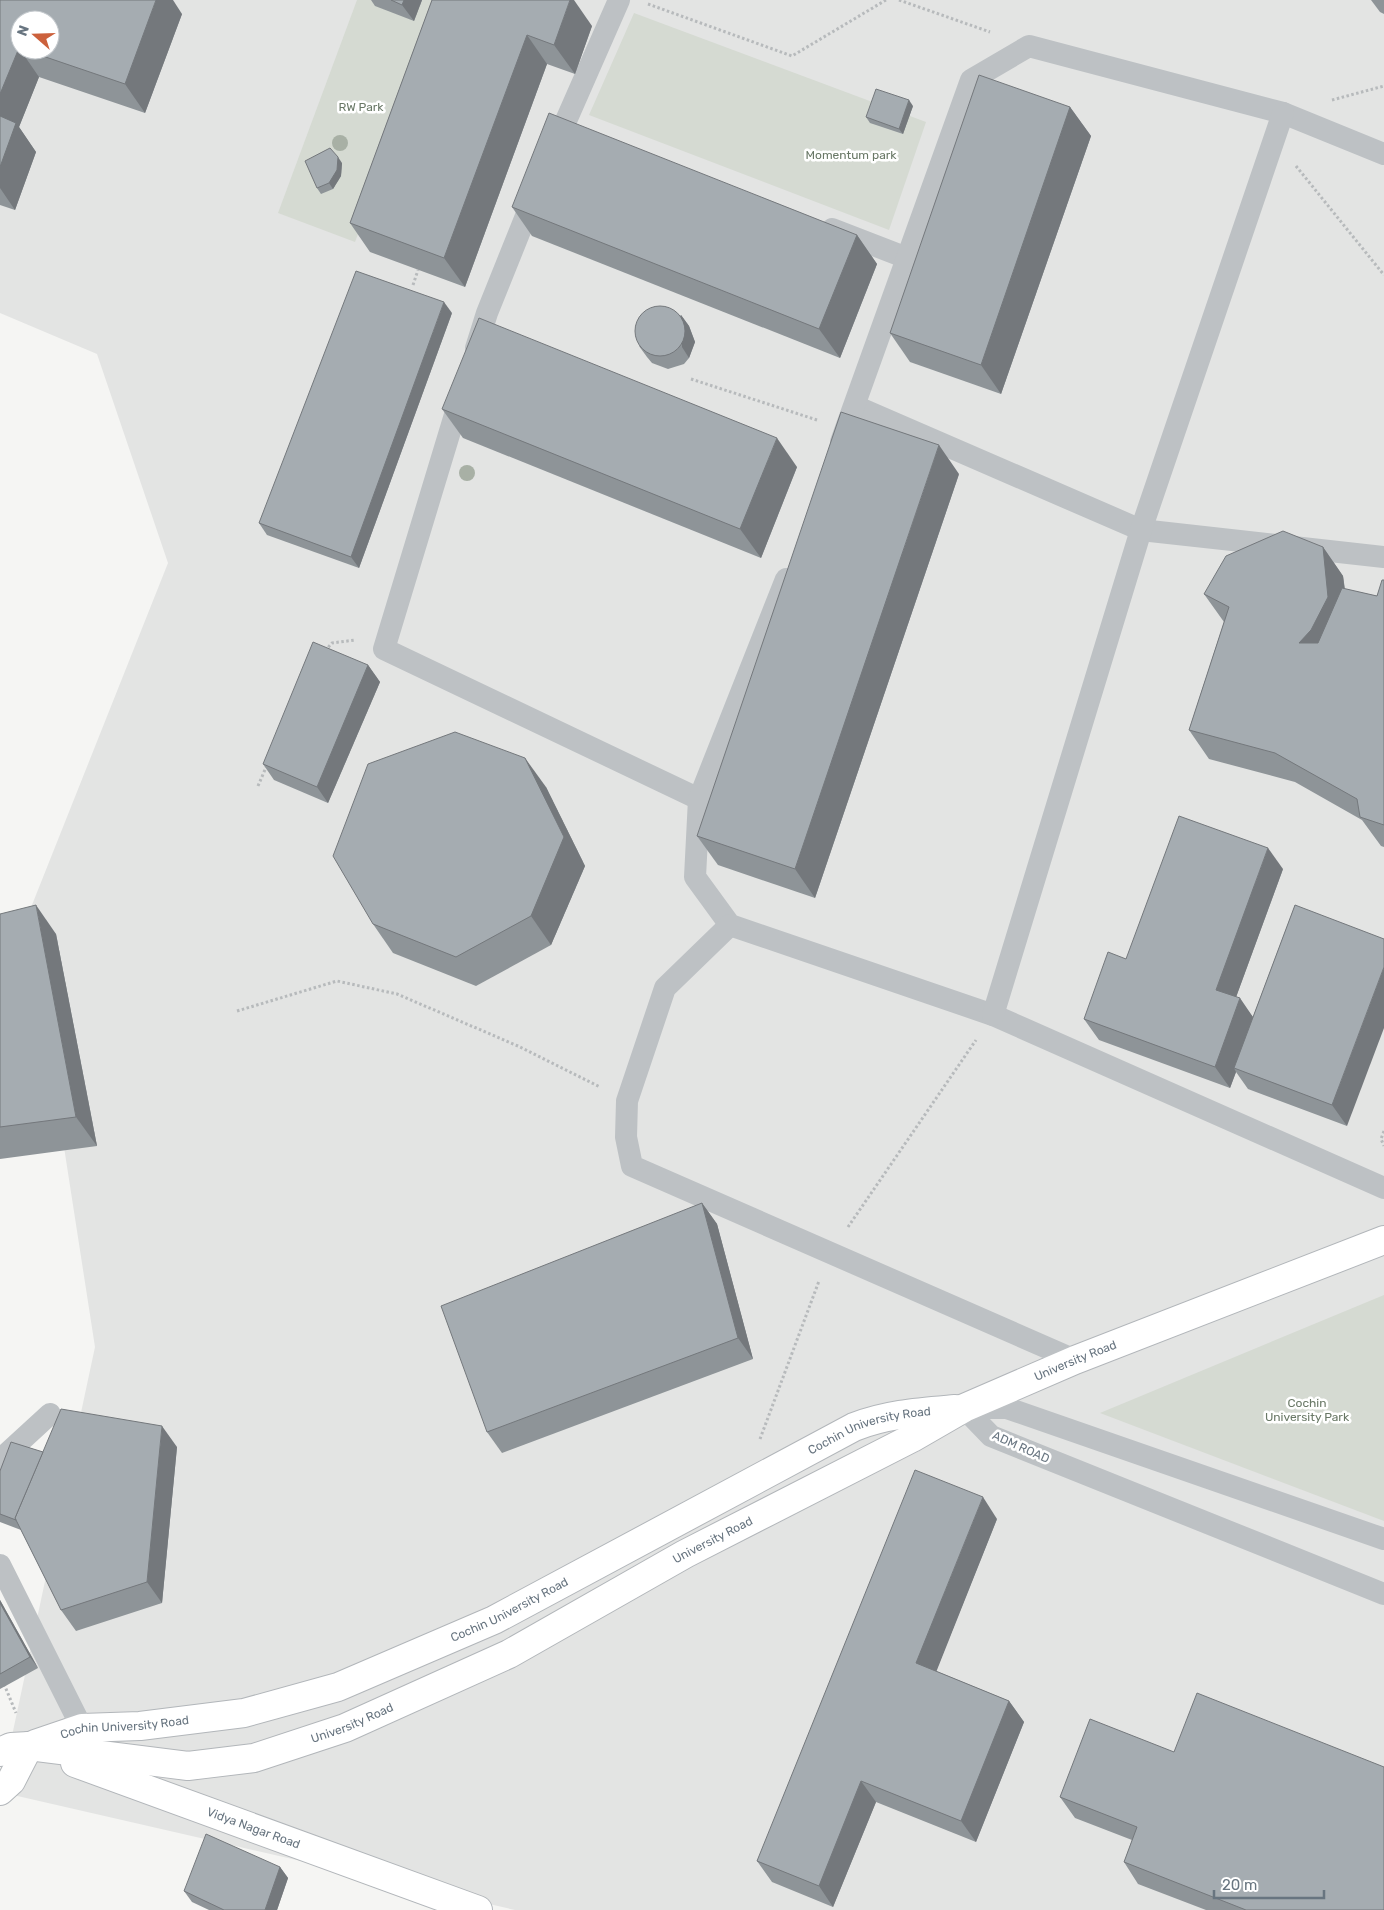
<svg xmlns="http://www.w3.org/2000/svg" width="1384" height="1910" viewBox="0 0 1384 1910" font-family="Rubik,sans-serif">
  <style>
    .built { fill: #e3e4e3; fill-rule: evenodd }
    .green { fill: #d5dad2 }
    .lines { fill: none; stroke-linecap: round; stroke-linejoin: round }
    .secondary-casing { stroke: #b2b6ba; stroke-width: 30 }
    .path { stroke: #b7babc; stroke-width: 3; stroke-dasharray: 2.5 2.5; stroke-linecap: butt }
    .lane { stroke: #bdc1c4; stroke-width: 22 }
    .secondary { stroke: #fff; stroke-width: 28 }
    .tree { fill: #a8b0a5 }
    .wall { fill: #8e9498; fill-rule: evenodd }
    .shaded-wall { fill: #74787c }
    .building { fill: #a5acb1; stroke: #74787c }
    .labels { text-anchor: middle; stroke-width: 5; stroke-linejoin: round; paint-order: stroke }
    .park-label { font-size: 12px; fill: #697866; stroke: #fff }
    .street-label { font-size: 12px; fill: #687580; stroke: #fff }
  </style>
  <rect width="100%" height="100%" fill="#f5f5f3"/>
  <path class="built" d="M0 0H1384V1910H515L0 1792 95 1347 28 915 168 563 97 354 0 313ZM20 20H50V50H20Z"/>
  <g class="green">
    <path d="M357 0H445L355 242 278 213Z"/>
    <path d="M634 13 926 122 889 230 589 115Z"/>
    <path d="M1384 1295V1521L1100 1413Z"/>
  </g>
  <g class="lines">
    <defs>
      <g id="secondary">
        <path id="s1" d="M35 1744 82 1728 140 1726 244 1713 338 1687 494 1620 854 1427C887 1414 920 1412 955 1409"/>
        <path id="s2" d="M0 1752 11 1747 29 1746 188 1766 254 1758 345 1728 509 1654 685 1554 912 1438 964 1408 1075 1360 1384 1240"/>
        <path id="s3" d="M75 1763 478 1910"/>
        <path d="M0 1791 11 1781 29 1746"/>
      </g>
    </defs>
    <use href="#secondary" class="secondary-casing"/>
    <g class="path">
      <path d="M899 0 990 32"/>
      <path d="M648 4 792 56 886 0"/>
      <path d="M1332 100 1384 86"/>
      <path d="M1296 166 1384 275"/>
      <path d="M413 285 418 270"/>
      <path d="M691 379 817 420"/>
      <path d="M325 651 332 643 355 640"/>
      <path d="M258 786 267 765"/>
      <path d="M237 1011 337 981 397 994 518 1046 600 1087"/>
      <path d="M1384 1131 1381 1139 1384 1146"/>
      <path d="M848 1227 976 1040"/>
      <path d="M760 1439 819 1281"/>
      <path d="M4 1684 16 1713"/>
    </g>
    <g class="lane">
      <path d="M554 148 619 0"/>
      <path d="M832 229 907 258"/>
      <path d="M476 348 487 313 534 196"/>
      <path d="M461 395 384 649 699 799"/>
      <path d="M855 406 1141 530 1384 557"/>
      <path d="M841 442 971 80 1029 46 1283 113 1384 154"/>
      <path d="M786 579 699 799 695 877 730 925 993 1015 1384 1188"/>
      <path d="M730 925 665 988 627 1101 626 1137 632 1166 1075 1360"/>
      <path d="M993 1015 1141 530 1283 113"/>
      <path d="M964 1408 991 1436 1384 1594"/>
      <path d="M968 1408H1007L1384 1539"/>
      <path d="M0 1460 50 1414"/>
      <path d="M0 1565 82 1728"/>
    </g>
    <use href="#secondary" class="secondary"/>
  </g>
  <g class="tree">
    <circle cx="340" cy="143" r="8"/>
    <circle cx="467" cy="473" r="8"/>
  </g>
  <g class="wall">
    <path d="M0 0 182 14 145 113 39 77 19 127 36 152 15 210 0 205ZM20 20 50 50H20Z"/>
    <path d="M371 0H422L414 21 375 6Z"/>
    <path d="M432 0 592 26 575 74 547 64 465 287 370 252 350 223Z"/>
    <path d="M1371 0H1384V14L1380 12Z"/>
    <path d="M913 106 903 134 870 123 866 117Z"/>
    <path d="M1070 107 1091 136 1001 394 910 362 890 333Z"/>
    <path d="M342 163 341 176 333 189 321 194 317 188Z"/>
    <path d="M512 207 857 235 877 264 840 358 532 236Z"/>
    <path d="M452 313 359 568 267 535 259 523Z"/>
    <path d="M681 315 689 326 695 342 689 358 684 364 668 369 652 363 647 357 639 346Z"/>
    <path d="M442 409 797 467 761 558 463 438Z"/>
    <path d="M959 474 815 898 718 865 697 836Z"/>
    <path d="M1323 547 1343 576 1345 589 1377 596 1384 580V847L1381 846 1362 820 1295 782 1209 759 1189 730 1224 622 1204 594Z"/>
    <path d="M368 665 380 682 328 803 274 780 263 764Z"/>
    <path d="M546 787 585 866 551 945 476 986 393 953 373 924Z"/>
    <path d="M1283 869 1236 997 1253 1017 1295 905 1347 1126 1248 1089 1236 1072 1230 1088 1099 1040 1084 1019 1126 959Z"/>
    <path d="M0 914 56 934 97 1146 0 1159Z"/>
    <path d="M702 1203 717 1224 753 1359 502 1453 487 1432Z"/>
    <path d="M177 1447 162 1603 76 1631 61 1610 21 1530 0 1522V1471L43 1452Z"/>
    <path d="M997 1519 936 1671 1009 1701 1024 1722 976 1842 876 1802 833 1907 772 1882 757 1861Z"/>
    <path d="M0 1600 38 1668 0 1689Z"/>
    <path d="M1174 1752 1384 1910H1206L1138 1884 1124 1862 1132 1840 1075 1818 1060 1797Z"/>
    <path d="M280 1867 288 1878 277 1910H209L192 1902 184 1891Z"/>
  </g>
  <g class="shaded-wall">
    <path d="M156 0H173L182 14 145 113 125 84Z"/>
    <path d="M404 0H422L414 21 402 5Z"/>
    <path d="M570 0H574L592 26 575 74 554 45Z"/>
    <path d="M527 35 547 64 465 287 444 258Z"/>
    <path d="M19 48 39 77 19 127 36 152 15 210 0 188V94Z"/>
    <path d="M909 100 913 106 903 134 899 129Z"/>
    <path d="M1070 107 1091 136 1001 394 981 365Z"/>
    <path d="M338 157 342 163 341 176 333 189 329 183Z"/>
    <path d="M857 235 877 264 840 358 819 329Z"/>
    <path d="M444 302 452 313 359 568 351 557Z"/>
    <path d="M681 315 689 326 695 342 689 358 682 347Z"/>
    <path d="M777 438 797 467 761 558 740 529Z"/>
    <path d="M939 445 959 474 815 898 795 869Z"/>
    <path d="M1323 547 1343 576 1349 626 1331 659 1299 643Z"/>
    <path d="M368 665 380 682 328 803 317 787Z"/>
    <path d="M525 758 546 787 585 866 551 945 531 916Z"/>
    <path d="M1268 848 1283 869 1231 1011 1216 990Z"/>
    <path d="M36 905 56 934 97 1146 76 1117Z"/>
    <path d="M1384 967V1028L1347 1126 1332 1105Z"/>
    <path d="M1240 998 1255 1020 1234 1068 1236 1072 1230 1088 1215 1067Z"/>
    <path d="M702 1203 717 1224 753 1359 738 1338Z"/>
    <path d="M162 1426 177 1447 162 1603 147 1582Z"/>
    <path d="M983 1497 997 1519 931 1685 916 1663Z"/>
    <path d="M0 1600 38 1668 30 1657 0 1603Z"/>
    <path d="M1009 1701 1024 1722 976 1842 961 1821Z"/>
    <path d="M861 1781 876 1802 833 1907 819 1886Z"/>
    <path d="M280 1867 288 1878 277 1910H265Z"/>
  </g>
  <g class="building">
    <path d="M0 0H156L125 84 25 50H50V20H20V48H19L0 94Z"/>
    <path d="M391 0H404L402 5Z"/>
    <path d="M432 0H570L554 45 527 35 444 258 350 223Z"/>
    <path d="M979 75 1070 107 981 365 890 333Z"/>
    <path d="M876 89 909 100 899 129 866 117Z"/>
    <path d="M549 113 857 235 819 329 512 207Z"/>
    <path d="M0 116 16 123 0 167Z"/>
    <path d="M330 148 338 157 337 170 329 183 317 188 305 161Z"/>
    <path d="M356 271 444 302 351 557 259 523Z"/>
    <circle cx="660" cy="331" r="25"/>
    <path d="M479 318 777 438 740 529 442 409Z"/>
    <path d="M841 412 939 445 795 869 697 836Z"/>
    <path d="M1283 531 1323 547 1328 597 1311 630 1299 643H1318L1342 588 1377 596 1382 580H1384V825L1360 817 1357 799 1275 753 1189 730 1229 607 1204 594 1226 556Z"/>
    <path d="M313 642 368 665 317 787 263 764Z"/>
    <path d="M455 732 525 758 564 837 531 916 456 957 373 924 333 856 368 764Z"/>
    <path d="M1179 816 1268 848 1216 990 1240 998 1215 1067 1084 1019 1108 952 1126 959Z"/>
    <path d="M36 905 76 1117 0 1127V914Z"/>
    <path d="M1295 905 1384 939V967L1332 1105 1234 1068Z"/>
    <path d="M702 1203 738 1338 487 1432 441 1306Z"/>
    <path d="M61 1409 162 1426 147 1582 61 1610 15 1518Z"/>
    <path d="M11 1442 43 1452 15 1518 16 1520 0 1514V1471Z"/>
    <path d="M915 1470 983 1497 916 1663 1009 1701 961 1821 861 1781 819 1886 757 1861Z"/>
    <path d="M0 1603 30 1657 0 1674Z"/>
    <path d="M1197 1693 1384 1767V1910H1246L1124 1862 1137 1827 1060 1797 1090 1719 1174 1752Z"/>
    <path d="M206 1834 280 1867 265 1910H224L184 1891Z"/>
  </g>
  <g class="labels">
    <g class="park-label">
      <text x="361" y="111">RW Park</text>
      <text x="851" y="159">Momentum park</text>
      <text x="1307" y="1407">Cochin<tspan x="1307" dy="14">University Park</tspan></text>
    </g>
    <g class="street-label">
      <text dy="4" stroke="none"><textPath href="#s2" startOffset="1171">University Road</textPath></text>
      <text dy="4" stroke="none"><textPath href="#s1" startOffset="902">Cochin University Road</textPath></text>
      <text transform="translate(1021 1447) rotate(24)" y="4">ADM ROAD</text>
      <text dy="4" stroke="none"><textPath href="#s2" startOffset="766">University Road</textPath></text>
      <text dy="4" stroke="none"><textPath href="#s1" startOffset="498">Cochin University Road</textPath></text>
      <text dy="4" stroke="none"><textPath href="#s2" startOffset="361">University Road</textPath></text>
      <text dy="4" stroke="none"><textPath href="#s1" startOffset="92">Cochin University Road</textPath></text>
      <text dy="4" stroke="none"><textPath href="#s3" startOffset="190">Vidya Nagar Road</textPath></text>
    </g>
  </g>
  <g transform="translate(35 35) rotate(290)"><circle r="24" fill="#ffffff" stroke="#c3c8cc"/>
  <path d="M0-4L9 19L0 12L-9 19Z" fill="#cc613c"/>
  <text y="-8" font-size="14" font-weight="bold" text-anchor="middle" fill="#687580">N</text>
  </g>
  <path d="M1214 1890v8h110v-8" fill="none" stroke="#687580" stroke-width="2.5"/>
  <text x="1222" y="1890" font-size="15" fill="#687580" stroke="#ffffff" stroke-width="4" paint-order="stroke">20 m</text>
</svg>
